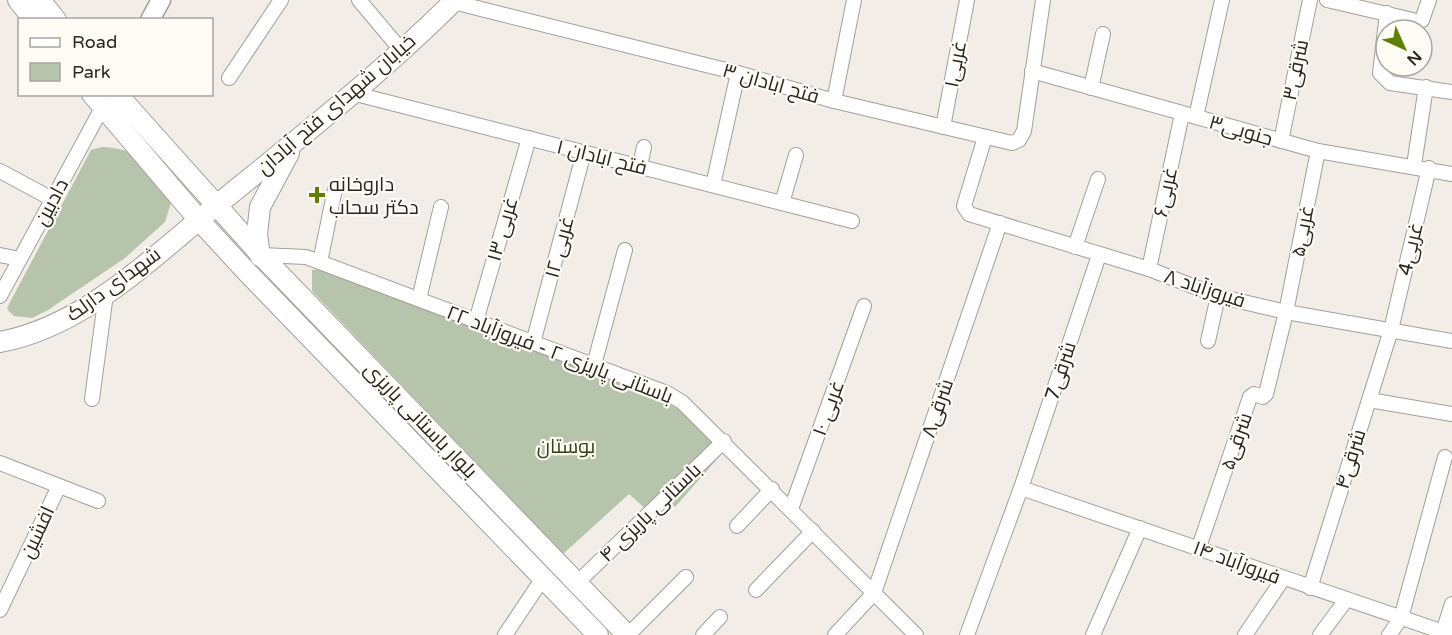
<svg xmlns="http://www.w3.org/2000/svg" width="1452" height="635" viewBox="0 0 1452 635" font-family="'Varela Round',Cairo,sans-serif">
  <style>
    .green { fill: #b5c4aa }
    .lines { fill: none; stroke-linecap: round; stroke-linejoin: round }
    .minor-casing { stroke: #a49f99; stroke-width: 16 }
    .tertiary-casing { stroke: #a49f99; stroke-width: 21 }
    .secondary-casing { stroke: #a49f99; stroke-width: 22 }
    .minor { stroke: #fff; stroke-width: 14 }
    .tertiary { stroke: #fff; stroke-width: 18 }
    .secondary { stroke: #fff; stroke-width: 20 }
    .poi-dot { fill: #5e8200; stroke: #fffbf5; stroke-width: 2 }
    .labels { text-anchor: middle; stroke-width: 4.5; stroke-linejoin: round; paint-order: stroke }
    .street-label { font-size: 20px; fill: #282623; stroke: #fffbf5 }
    .poi-label { font-size: 20px; fill: #282623; stroke: #fffbf5; text-anchor: start }
    .park-label { font-size: 20px; fill: #2d4217; stroke: #fffbf5 }
  </style>
  <rect width="100%" height="100%" fill="#f2ede7"/>
  <g class="green">
    <path d="M102 147C144 149 148 166 173 196L165 222 125 258 48 310 32 318 14 316 7 309 9 304 91 150Z"/>
    <path d="M322 269 664 401 680 410 725 450 675 507 663 497 648 511 629 494 563 554 312 291V270Z"/>
  </g>
  <g class="lines">
    <defs>
      <g id="minor">
        <path d="M359 0 401 50"/>
        <path d="M1327 0 1417 21 1422 20 1429 0"/>
        <path d="M453 2 738 73 834 101 1012 143 1019 140 1024 131 1043 0"/>
        <path d="M1387 13 1380 73 1390 83 1452 92"/>
        <path d="M1032 71 1318 151 1452 174"/>
        <path d="M229 78 281 0"/>
        <path d="M1091 88 1103 34"/>
        <path d="M352 93 852 221"/>
        <path d="M834 101 854 0"/>
        <path d="M1196 117 1222 0"/>
        <path d="M943 127 967 0"/>
        <path d="M985 137 964 206 969 214 1149 269 1218 296 1286 312 1452 341"/>
        <path d="M1281 141 1310 0"/>
        <path d="M1414 165 1426 87"/>
        <path d="M640 166 644 147"/>
        <path d="M0 171 52 199"/>
        <path d="M713 185 738 73"/>
        <path d="M782 203 796 155"/>
        <path d="M1075 247 1098 179"/>
        <path d="M0 255 20 259"/>
        <path d="M261 255 306 257 667 393 682 402 916 635"/>
        <path d="M320 262 335 189"/>
        <path d="M1149 269 1182 114"/>
        <path d="M0 296 102 108"/>
        <path d="M419 299 441 207"/>
        <path d="M476 321 529 138"/>
        <path d="M1208 341 1218 296"/>
        <path d="M533 343 584 152"/>
        <path d="M594 365 625 250"/>
        <path d="M92 399 106 294"/>
        <path d="M1369 400 1452 414"/>
        <path d="M0 463 98 501"/>
        <path d="M1021 488 1452 635"/>
        <path d="M791 509 864 306"/>
        <path d="M737 526 772 489"/>
        <path d="M1199 547 1250 397 1254 394 1263 397 1266 394 1286 312 1318 151"/>
        <path d="M577 583 724 441"/>
        <path d="M1310 588 1391 330 1429 168"/>
        <path d="M756 590 813 531"/>
        <path d="M0 610 59 486"/>
        <path d="M1443 632 1452 604"/>
        <path d="M505 635 543 578"/>
        <path d="M628 635 686 577"/>
        <path d="M703 635 720 617"/>
        <path d="M835 635 874 593 1000 223"/>
        <path d="M967 635 1021 488 1099 255"/>
        <path d="M1093 635 1140 528"/>
        <path d="M1245 635 1283 579"/>
        <path d="M1320 635 1346 600"/>
        <path d="M1389 635 1401 618 1445 457"/>
      </g>
      <path id="tertiary" d="M150 20 161 0"/>
      <g id="secondary">
        <path d="M18 0 34 20"/>
        <path d="M40 0 56 20"/>
        <path d="M92 94 199 220 245 270 598 635"/>
        <path d="M117 94 261 255 627 635"/>
        <path d="M260 256 257 234 260 207 289 153"/>
        <path d="M0 342C85 326 151 258 217 205 298 139 381 74 455 0"/>
      </g>
    </defs>
    <use href="#minor" class="minor-casing"/>
    <use href="#tertiary" class="tertiary-casing"/>
    <use href="#secondary" class="secondary-casing"/>
    <use href="#minor" class="minor"/>
    <use href="#tertiary" class="tertiary"/>
    <use href="#secondary" class="secondary"/>
  </g>
  <path class="poi-dot" d="M314 186h6v6h6v6h-6v6h-6v-6h-6v-6h6z"/>
  <g class="labels">
    <g class="street-label">
      <text transform="translate(955 64) rotate(-79)" y="7">غربی۱</text>
      <text transform="translate(1295 70) rotate(-78)" y="7">شرقی۳</text>
      <text transform="translate(771 83) rotate(16)" y="7">فتح ابادان ۳</text>
      <text transform="translate(336 104) rotate(-41)" y="7">خیابان شهدای فتح آبادان</text>
      <text transform="translate(1241 130) rotate(16)" y="7">جنوبی۳</text>
      <text transform="translate(602 157) rotate(14)" y="7">فتح ابادان ۱</text>
      <text transform="translate(1165 192) rotate(-78)" y="7">غربی۶</text>
      <text transform="translate(51 202) rotate(-62)" y="7">دادبین</text>
      <text transform="translate(502 229) rotate(-74)" y="7">غربی ۱۳</text>
      <text transform="translate(1302 231) rotate(-79)" y="7">غربی۵</text>
      <text transform="translate(559 247) rotate(-75)" y="7">غربی ۱۲</text>
      <text transform="translate(1410 249) rotate(-77)" y="7">غربی4</text>
      <text transform="translate(113 284) rotate(-36)" y="7">شهدای دارلک</text>
      <text transform="translate(1205 288) rotate(18)" y="7">فیروزآباد ۸</text>
      <text transform="translate(560 354) rotate(21)" y="7">باستانی پاریزی ۲ - فیروزآباد ۲۲</text>
      <text transform="translate(1060 371) rotate(-72)" y="7">شرقی7</text>
      <text transform="translate(828 408) rotate(-70)" y="7">غربی ۱۰</text>
      <text transform="translate(937 408) rotate(-71)" y="7">شرقی۸</text>
      <text transform="translate(421 420) rotate(46)" y="7">بلوار باستانی پاریزی</text>
      <text transform="translate(1236 441) rotate(-71)" y="7">شرقی۵</text>
      <text transform="translate(1350 459) rotate(-73)" y="7">شرقی۴</text>
      <text transform="translate(650 512) rotate(-44)" y="7">باستانی پاریزی ۴</text>
      <text transform="translate(37 532) rotate(-65)" y="7">افشین</text>
      <text transform="translate(1237 562) rotate(20)" y="7">فیروزآباد ۱۴</text>
    </g>
    <g class="poi-label">
      <text x="329" y="191">داروخانه<tspan x="329" dy="23">دکتر سحاب</tspan></text>
    </g>
    <g class="park-label">
      <text x="566" y="453">بوستان</text>
    </g>
  </g>
  <rect x="18" y="18" width="195" height="78" fill="#fffbf5" stroke="#a9a6a1" stroke-width="1.5"/>
  <rect x="30" y="38" width="30" height="9" fill="#ffffff" stroke="#a9a6a1" stroke-width="1.5"/>
  <text x="72" y="48" font-size="18" fill="#282623">Road</text>
  <rect x="30" y="63" width="30" height="18" fill="#b5c4aa" stroke="#a9a6a1" stroke-width="1.5"/>
  <text x="72" y="78" font-size="18" fill="#282623">Park</text>
  <g transform="translate(1404 48) rotate(135)"><circle r="28" fill="#fffbf5" stroke="#a9a6a1" stroke-width="1.5"/>
  <path d="M0-4.5L10 22L0 15L-10 22Z" fill="#5e8200"/>
  <text y="-9" font-size="16" font-weight="bold" text-anchor="middle" fill="#282623">N</text>
  </g>
</svg>
